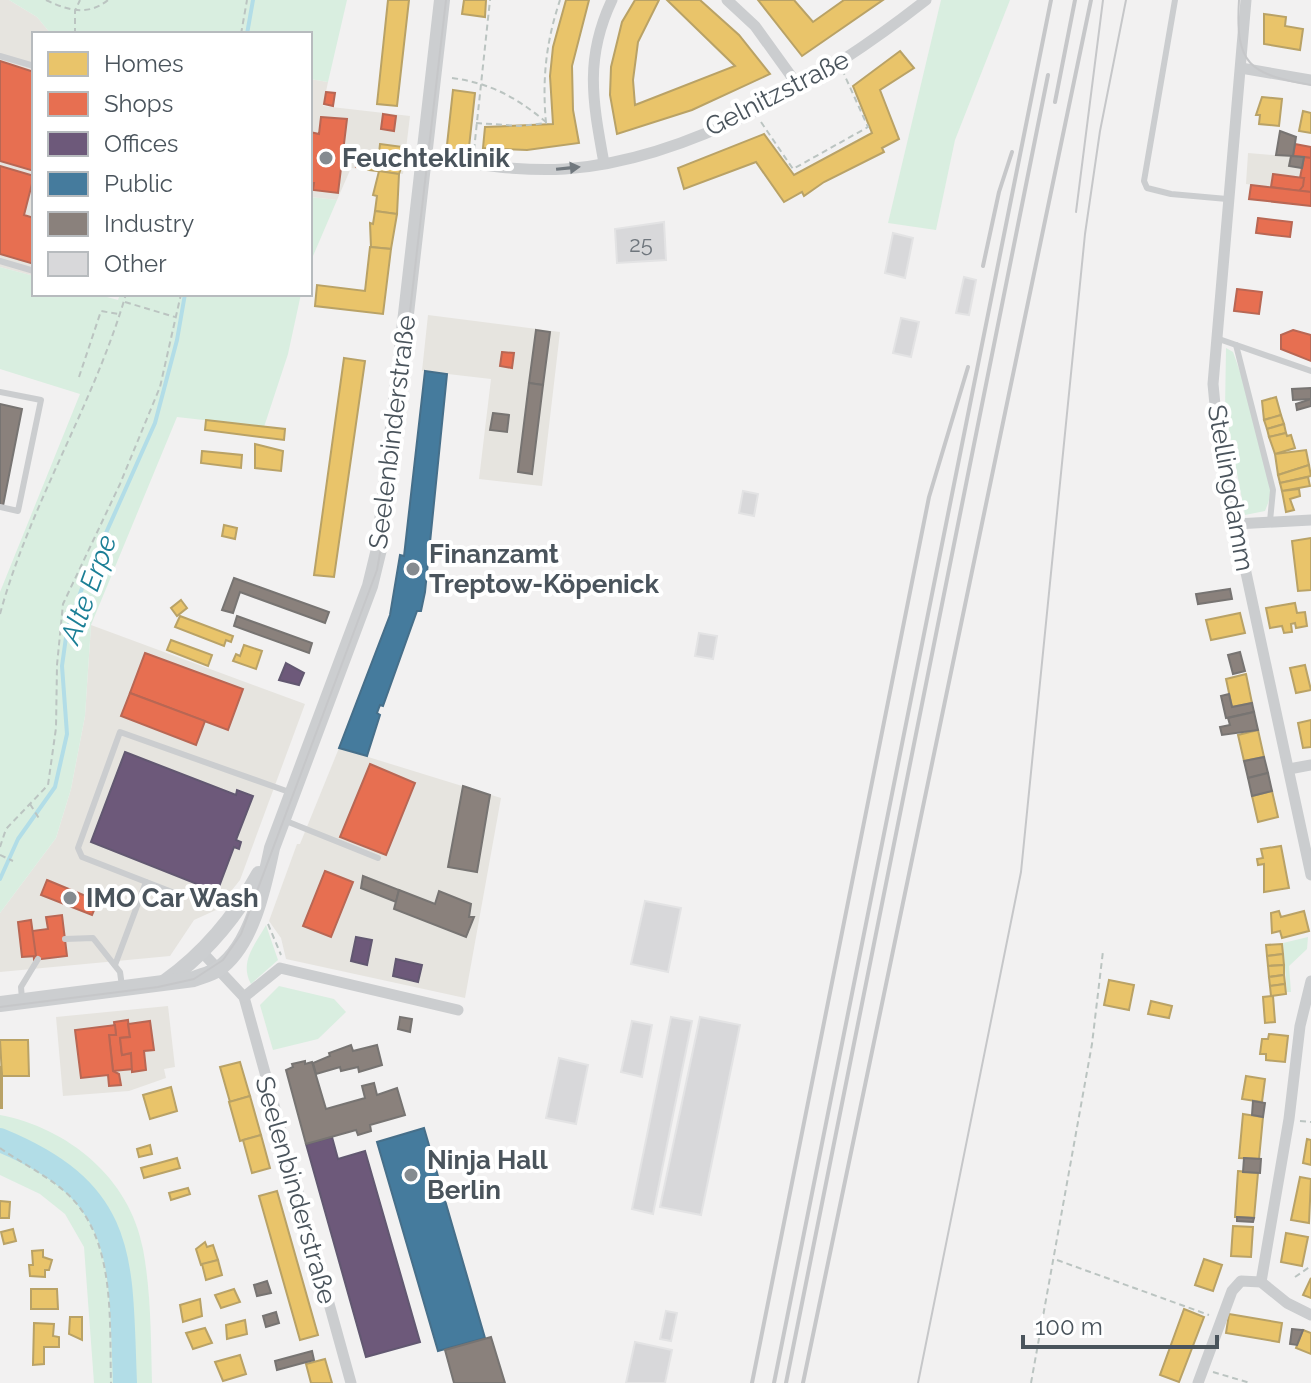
<svg xmlns="http://www.w3.org/2000/svg" width="1311" height="1383" viewBox="0 0 1311 1383" font-family="Raleway,sans-serif">
  <style>
    .commercial { fill: #e6e4df }
    .green { fill: #d9eee0 }
    .homes { fill: #e9c46a; stroke: #b9a266; stroke-width: 2 }
    .shops { fill: #e76f51; stroke: #b86754; stroke-width: 2 }
    .offices { fill: #6d597a; stroke: #625871; stroke-width: 2 }
    .public { fill: #457b9d; stroke: #466f8a; stroke-width: 2 }
    .industry { fill: #8a817c; stroke: #777472; stroke-width: 2 }
    .lines { fill: none; stroke-linecap: round; stroke-linejoin: round }
    .stream { stroke: #b2dde7; stroke-width: 4 }
    .river { stroke: #b2dde7; stroke-width: 24 }
    .building { fill: #d8d8da; stroke: #e3e3e4; stroke-width: 2 }
    .path { stroke: #bbc4c1; stroke-width: 2; stroke-dasharray: 6 4; stroke-linecap: butt }
    .lane { stroke: #cbcdcf; stroke-width: 6 }
    .street { stroke: #cbcdcf; stroke-width: 11 }
    .secondary { stroke: #ccced0; stroke-width: 16 }
    .tram { stroke: #c6c7c9; stroke-width: 2 }
    .rail { stroke: #c6c7c9; stroke-width: 4 }
    .oneway { fill: #71787e }
    .poi-dot { fill: #858b90; stroke: #fff; stroke-width: 3 }
    .labels { text-anchor: middle; stroke-width: 8; stroke-linejoin: round; paint-order: stroke }
    .number-label { font-size: 22px; fill: #6f767d }
    .street-label { font-size: 26px; fill: #4a545c; stroke: #fff }
    .poi-label { font-size: 26px; font-weight: bold; fill: #4a545c; stroke: #fff; text-anchor: start }
    .water-label { font-size: 28px; font-style: italic; fill: #1b7f96; stroke: #fff }
  </style>
  <rect width="100%" height="100%" fill="#f2f1f1"/>
  <g class="commercial">
    <path d="M0 0H9L37 17 51 34H34V276L0 267Z"/>
    <path d="M310 79 328 82 323 106 410 116 403 174 351 168 337 200 310 197Z"/>
    <path d="M1248 153 1311 158V192L1246 184Z"/>
    <path d="M428 315 560 332 542 486 479 479 491 379 422 371Z"/>
    <path d="M91 625 305 704 240 880 216 910 194 920 170 956 0 972V913L56 838 71 789 85 716Z"/>
    <path d="M339 748 501 798 465 998 286 959 281 938 269 921 297 844H300Z"/>
    <path d="M168 1006 175 1067 164 1069 166 1078 129 1091 63 1096 56 1017Z"/>
  </g>
  <g class="green">
    <path d="M9 0H347L328 82 310 79V34H51L37 17Z"/>
    <path d="M941 0H1010L955 140 936 230 888 223Z"/>
    <path d="M310 197 337 200 310 263Z"/>
    <path d="M0 267 34 276V294H96L118 300 120 294H301L288 354 264 427 177 417 91 625 85 716 71 789 56 838 0 913V592L80 394 0 369Z"/>
    <path d="M1226 348 1233 352C1244 382 1272 465 1270 493 1270 499 1267 506 1265 511L1245 515 1225 410Z"/>
    <path d="M266 925 278 960 251 984C239 962 255 945 266 925Z"/>
    <path d="M1308 937 1307 949 1289 966 1291 992H1287L1283 943Z"/>
    <path d="M279 986 334 999 346 1012 318 1039 273 1050 260 1005Z"/>
    <path d="M0 1115C68 1128 130 1178 143 1249 151 1292 151 1339 152 1383H94L84 1247 65 1214 40 1194 0 1175Z"/>
  </g>
  <g class="homes">
    <path d="M388 0H409L397 106 377 104Z"/>
    <path d="M464 0H486L485 17 462 14Z"/>
    <path d="M566 0H589L572 66 573 110 579 143 527 150 483 148 485 127 553 124 550 76 553 47Z"/>
    <path d="M635 0H659L638 42 633 80 635 105 735 66 667 0H700L739 35 770 74 692 110 617 134 610 95 611 67 622 22Z"/>
    <path d="M758 0H794L813 22 844 0H883L802 56Z"/>
    <path d="M1264 14 1286 17 1285 26 1303 29 1300 50 1264 44Z"/>
    <path d="M900 51 914 68 880 90 899 139 882 148 884 152 824 182 804 196 802 192 784 202 756 162 684 189 678 168 764 134 794 175 872 133 853 86Z"/>
    <path d="M453 90 475 93 468 156 446 154Z"/>
    <path d="M1262 97 1282 99 1279 126 1259 124 1260 115H1256Z"/>
    <path d="M1303 111 1311 113V133L1299 131Z"/>
    <path d="M380 144 403 147 402 152 406 153 399 174 368 170 369 161 378 163Z"/>
    <path d="M379 171 399 174 397 214 375 211 377 196 373 195Z"/>
    <path d="M375 211 397 214 391 249 371 247 370 223 373 224Z"/>
    <path d="M370 247 391 249 383 314 315 306 317 285 365 291Z"/>
    <path d="M344 358 365 361 334 577 314 575Z"/>
    <path d="M1276 397 1281 415 1264 420 1262 401Z"/>
    <path d="M1281 415 1284 424 1267 429 1264 420Z"/>
    <path d="M206 420 285 429 284 440 205 430Z"/>
    <path d="M1284 424 1286 433 1269 437 1267 429Z"/>
    <path d="M1286 433 1287 436 1291 435 1295 448 1275 454 1269 437Z"/>
    <path d="M255 444 283 451 281 471 255 468Z"/>
    <path d="M1306 450 1309 465 1278 475 1275 454Z"/>
    <path d="M202 451 242 455 241 468 201 463Z"/>
    <path d="M1309 465 1311 476 1280 483 1278 475Z"/>
    <path d="M1308 477 1310 486 1282 491 1280 483Z"/>
    <path d="M1299 489 1300 496 1290 499 1294 510 1286 512 1282 491Z"/>
    <path d="M224 525 237 528 235 539 222 536Z"/>
    <path d="M1311 538V590L1298 591 1292 541Z"/>
    <path d="M181 600 187 608 177 616 171 608Z"/>
    <path d="M1295 603 1297 613 1305 612 1307 626 1296 628 1295 623 1291 624 1292 632 1284 633 1282 626 1270 628 1266 608Z"/>
    <path d="M1240 613 1245 633 1211 640 1206 620Z"/>
    <path d="M180 616 233 636 231 642 226 640 224 646 175 627Z"/>
    <path d="M171 640 212 655 208 666 167 650Z"/>
    <path d="M244 645 262 651 256 669 233 661 236 654 240 656Z"/>
    <path d="M1305 665 1311 690 1296 693 1290 668Z"/>
    <path d="M1246 674 1252 703 1232 707 1226 679Z"/>
    <path d="M1311 720V747L1303 748 1298 723Z"/>
    <path d="M1258 730 1264 757 1244 761 1238 735Z"/>
    <path d="M1272 791 1278 817 1258 822 1252 796Z"/>
    <path d="M1281 846 1289 888 1264 892V864L1258 865 1257 859 1263 858 1261 849Z"/>
    <path d="M1279 911 1281 917 1304 911 1309 931 1282 938 1280 931 1272 933 1271 913Z"/>
    <path d="M1282 944 1283 954 1267 956 1266 945Z"/>
    <path d="M1283 954 1284 965 1268 966 1267 956Z"/>
    <path d="M1284 965V975L1269 977 1268 966Z"/>
    <path d="M1284 975 1285 984 1270 986 1269 977Z"/>
    <path d="M1109 980 1134 985 1129 1010 1104 1005Z"/>
    <path d="M1285 984 1286 994 1271 996 1270 986Z"/>
    <path d="M1273 996 1275 1022 1265 1023 1263 997Z"/>
    <path d="M1151 1001 1172 1006 1169 1018 1148 1014Z"/>
    <path d="M1269 1034 1288 1036 1285 1062 1266 1060V1054H1260L1262 1039H1268Z"/>
    <path d="M0 1040H28L29 1076H2Z"/>
    <path d="M240 1062 250 1096 230 1102 220 1067Z"/>
    <path d="M0 1066 2 1076V1108H0Z"/>
    <path d="M1246 1076 1265 1079 1262 1102 1242 1099Z"/>
    <path d="M171 1087 177 1111 150 1119 143 1095Z"/>
    <path d="M250 1096 261 1135 240 1141 229 1102Z"/>
    <path d="M1243 1114 1263 1117 1259 1159 1239 1158Z"/>
    <path d="M261 1135 270 1168 252 1173 243 1140Z"/>
    <path d="M1307 1139 1311 1140V1165L1303 1163Z"/>
    <path d="M150 1145 152 1154 139 1157 137 1149Z"/>
    <path d="M177 1158 180 1168 144 1178 141 1168Z"/>
    <path d="M1238 1171 1258 1173 1254 1218 1235 1217Z"/>
    <path d="M1300 1177 1311 1179 1309 1223 1291 1220Z"/>
    <path d="M188 1188 190 1194 171 1200 169 1193Z"/>
    <path d="M277 1191 318 1335 300 1340 259 1196Z"/>
    <path d="M0 1201 10 1202 9 1218H0Z"/>
    <path d="M1233 1226 1253 1227 1251 1257 1231 1256Z"/>
    <path d="M13 1229 16 1241 4 1244 1 1232Z"/>
    <path d="M1286 1233 1308 1237 1302 1266 1281 1262Z"/>
    <path d="M205 1242 207 1247 213 1245 218 1260 201 1265 196 1249Z"/>
    <path d="M43 1250V1257L52 1260 49 1270H45V1277L30 1276 29 1265H33L32 1251Z"/>
    <path d="M1204 1259 1222 1265 1213 1291 1195 1285Z"/>
    <path d="M218 1260 222 1275 206 1280 202 1264Z"/>
    <path d="M1311 1278V1298L1303 1295Z"/>
    <path d="M31 1289H57L58 1309H31Z"/>
    <path d="M234 1289 240 1302 221 1308 215 1295Z"/>
    <path d="M200 1299 202 1316 183 1322 180 1305Z"/>
    <path d="M1184 1309 1204 1317 1179 1382 1160 1375Z"/>
    <path d="M1229 1314 1282 1323 1279 1342 1226 1333Z"/>
    <path d="M70 1317H82V1340L69 1334Z"/>
    <path d="M245 1320 247 1334 227 1339 226 1325Z"/>
    <path d="M34 1323 54 1324 53 1336 59 1337V1347H44V1364L33 1365Z"/>
    <path d="M205 1328 212 1343 193 1349 186 1333Z"/>
    <path d="M1303 1330 1311 1333V1354L1296 1348Z"/>
    <path d="M240 1355 246 1374 223 1381 215 1362Z"/>
    <path d="M325 1359 332 1383H311L306 1364Z"/>
  </g>
  <g class="shops">
    <path d="M0 61 34 72V171L0 161Z"/>
    <path d="M326 92 335 93 333 106 324 104Z"/>
    <path d="M383 114 396 116 394 131 381 129Z"/>
    <path d="M321 117 347 119 338 193 313 190 314 183H310V132L319 134Z"/>
    <path d="M1295 144 1311 147V158L1293 156Z"/>
    <path d="M357 156 365 157 364 168 356 167Z"/>
    <path d="M1304 157 1311 158V192L1299 191 1304 178H1300Z"/>
    <path d="M0 166 34 176 24 215 34 218V264L0 254Z"/>
    <path d="M1273 174 1304 178 1303 186 1299 191 1271 187Z"/>
    <path d="M1251 185 1311 192V206L1249 199Z"/>
    <path d="M1258 218 1292 222 1290 237 1256 233Z"/>
    <path d="M1237 289 1262 292 1259 314 1234 311Z"/>
    <path d="M1293 330 1311 335V361L1281 349V335Z"/>
    <path d="M502 352 514 353 512 368 500 366Z"/>
    <path d="M145 653 243 689 228 730 130 693Z"/>
    <path d="M130 693 205 721 196 745 121 716Z"/>
    <path d="M370 764 415 783 386 855 340 837Z"/>
    <path d="M325 871 353 882 331 937 303 926Z"/>
    <path d="M47 880 98 901 92 915 41 895Z"/>
    <path d="M62 915 67 956 34 960 32 931 48 929 46 917Z"/>
    <path d="M31 920 36 956 22 957 18 922Z"/>
    <path d="M128 1020 130 1037 120 1038 122 1055 131 1053 133 1069 113 1071 109 1035H116L114 1022Z"/>
    <path d="M150 1021 154 1050 144 1051 146 1070 132 1072 131 1053 122 1055 120 1038 130 1037 128 1024Z"/>
    <path d="M115 1025 116 1035H109L113 1071 119 1074 121 1085 109 1086 108 1075 81 1078 75 1030Z"/>
  </g>
  <g class="offices">
    <path d="M286 663 304 673 299 685 279 680Z"/>
    <path d="M125 752 236 795 237 790 253 796 236 840 241 842 239 849 234 847 217 892 91 842Z"/>
    <path d="M356 937 372 940 367 965 351 961Z"/>
    <path d="M396 959 422 965 418 982 393 976Z"/>
    <path d="M332 1137 338 1159 365 1151 420 1342 366 1357 306 1144Z"/>
  </g>
  <g class="public">
    <path d="M425 371 447 374 425 592 421 611H417L383 706 380 705 377 713 380 715 367 756 339 748 390 615 400 555 404 556Z"/>
    <path d="M424 1128 485 1338 438 1351 377 1142Z"/>
  </g>
  <g class="industry">
    <path d="M1280 131 1296 137 1293 156 1276 155Z"/>
    <path d="M1291 156 1304 157 1302 168 1289 166Z"/>
    <path d="M536 330 550 332 543 385 529 383Z"/>
    <path d="M529 383 543 385 532 474 518 472Z"/>
    <path d="M1311 388V399L1293 400 1292 389Z"/>
    <path d="M1311 399V406L1297 410 1296 404Z"/>
    <path d="M0 404 22 409 3 506 0 505Z"/>
    <path d="M493 413 509 415 507 432 490 430Z"/>
    <path d="M234 578 329 612 325 623 240 592 233 613 222 610Z"/>
    <path d="M1230 589 1232 599 1198 604 1196 594Z"/>
    <path d="M237 616 312 643 309 653 234 626Z"/>
    <path d="M1240 652 1245 671 1233 674 1228 655Z"/>
    <path d="M1229 694 1232 707 1252 703 1254 712 1226 718 1221 696Z"/>
    <path d="M1254 712 1258 730 1222 735 1220 727 1230 725 1228 718Z"/>
    <path d="M1264 757 1268 773 1248 778 1244 761Z"/>
    <path d="M1268 773 1272 791 1252 796 1248 778Z"/>
    <path d="M463 786 490 795 477 872 448 867Z"/>
    <path d="M363 876 399 890 396 902 361 888Z"/>
    <path d="M399 890 435 904 439 891 471 904 469 917H474L466 937 394 909Z"/>
    <path d="M400 1017 412 1019 410 1032 398 1029Z"/>
    <path d="M351 1045 353 1051 377 1045 382 1065 359 1072 358 1067 341 1071 340 1067 316 1074 313 1063 330 1056 329 1053Z"/>
    <path d="M305 1061V1064L312 1062 326 1109 365 1098 362 1086 374 1083 377 1095 397 1088 405 1115 370 1125 371 1131 358 1135 356 1130 306 1144 286 1070 293 1067 292 1064Z"/>
    <path d="M1253 1101 1265 1103 1263 1117 1252 1115Z"/>
    <path d="M1244 1158 1261 1159 1260 1173 1243 1172Z"/>
    <path d="M1237 1217 1254 1218 1253 1222 1237 1221Z"/>
    <path d="M267 1281 271 1293 257 1296 254 1285Z"/>
    <path d="M276 1312 279 1323 266 1327 263 1316Z"/>
    <path d="M1292 1329 1303 1330 1297 1345 1290 1344Z"/>
    <path d="M491 1337 505 1383H454L445 1350Z"/>
    <path d="M312 1351 314 1360 277 1370 275 1361Z"/>
  </g>
  <g class="lines">
    <g class="stream">
      <path d="M247 34 253 0"/>
      <path d="M0 879 18 839 55 787 67 734 62 666 67 630 85 580 155 423 177 340 185 294"/>
    </g>
    <path class="river" d="M0 1140C129 1193 120 1261 125 1383"/>
  </g>
  <g class="building">
    <path d="M664 222 666 260 617 263 615 229Z"/>
    <path d="M893 233 913 238 905 278 885 273Z"/>
    <path d="M964 277 976 280 969 315 956 313Z"/>
    <path d="M901 318 919 322 911 357 893 353Z"/>
    <path d="M743 491 758 494 754 516 739 513Z"/>
    <path d="M699 633 717 636 713 659 695 656Z"/>
    <path d="M645 901 681 908 668 972 631 964Z"/>
    <path d="M671 1017 692 1021 653 1214 632 1209Z"/>
    <path d="M700 1017 740 1025 701 1215 660 1207Z"/>
    <path d="M632 1021 652 1025 642 1077 621 1072Z"/>
    <path d="M559 1058 588 1065 576 1124 546 1118Z"/>
    <path d="M666 1311 677 1313 671 1341 660 1339Z"/>
    <path d="M635 1342 672 1350 665 1383H626Z"/>
  </g>
  <g class="lines">
    <g class="path">
      <path d="M46 0C69 11 88 16 108 0"/>
      <path d="M75 34V11L80 0"/>
      <path d="M241 34 247 0"/>
      <path d="M452 78C490 83 516 97 546 122"/>
      <path d="M761 122 793 169 868 127 844 74"/>
      <path d="M476 123 520 126 546 123C542 79 546 42 560 0"/>
      <path d="M474 150 490 0"/>
      <path d="M125 302 175 317"/>
      <path d="M79 377 101 311 118 314"/>
      <path d="M0 614C30 504 94 404 126 294"/>
      <path d="M30 804 40 820"/>
      <path d="M0 847 6 829 48 785 56 728 57 665 63 604 120 484 160 387 181 294"/>
      <path d="M0 855 13 861"/>
      <path d="M268 924 281 955"/>
      <path d="M1300 1121 1311 1122"/>
      <path d="M0 1148C20 1162 44 1174 63 1190 117 1235 109 1319 111 1383"/>
      <path d="M1057 1260 1209 1315"/>
      <path d="M1295 1277 1311 1266"/>
      <path d="M1213 1372 1250 1383"/>
      <path d="M1031 1383 1092 1044 1103 951"/>
    </g>
    <g class="lane">
      <path d="M1175 0 1144 181 1147 188 1171 194 1227 199"/>
      <path d="M0 56 34 66"/>
      <path d="M0 261 34 271"/>
      <path d="M1216 338 1311 371"/>
      <path d="M1236 345 1273 490 1270 521"/>
      <path d="M0 392 41 400 18 511 0 507"/>
      <path d="M286 821 378 858"/>
      <path d="M172 892 82 857 78 848 120 732 292 793"/>
      <path d="M65 939 93 938 120 972 122 986"/>
      <path d="M115 965 146 882"/>
      <path d="M22 999 21 987 38 959"/>
    </g>
    <g class="street">
      <path d="M727 0 755 26 799 87"/>
      <path d="M1246 0 1213 384 1219 447 1311 875"/>
      <path d="M1241 68 1311 80"/>
      <path d="M424 158C471 163 518 172 565 169 692 160 828 77 926 0"/>
      <path d="M604 163C593 102 584 59 612 0"/>
      <path d="M1236 524 1311 520"/>
      <path d="M1289 769 1311 765"/>
      <path d="M202 952 244 997 351 1383"/>
      <path d="M244 997 280 968 458 1010"/>
      <path d="M1261 1282 1289 1119 1300 1026 1311 981"/>
      <path d="M1198 1383 1232 1291 1241 1281 1261 1282 1287 1303 1311 1315"/>
    </g>
    <g class="secondary">
      <path d="M165 982C204 954 236 916 259 874"/>
      <path d="M0 1004 194 979C201 976 211 974 218 969 252 946 264 886 272 848L370 586 379 549 442 0"/>
    </g>
    <g class="tram">
      <path d="M1239 0C1235 65 1249 74 1311 85"/>
      <path d="M1076 212 1103 0"/>
      <path d="M0 1007 158 987 194 979 223 960 241 934 377 570 386 519 446 0"/>
      <path d="M918 1383 1021 872 1085 234 1100 131 1126 0"/>
    </g>
    <g class="rail">
      <path d="M1055 102 1075 0"/>
      <path d="M983 266 999 192 1012 152"/>
      <path d="M752 1383 929 497 968 367"/>
      <path d="M774 1383 1051 0"/>
      <path d="M786 1383 1048 75"/>
      <path d="M803 1383 1091 0"/>
    </g>
  </g>
  <defs><path id="oneway-solid" d="M-6-.8H1V-3.2L6.5 0L1 3.2V.8H-6Z" transform="scale(2)"/></defs>
  <use class="oneway" href="#oneway-solid" transform="translate(568 168) rotate(-6)"/>
  <g class="poi-dot">
    <circle cx="326" cy="158" r="8"/>
    <circle cx="413" cy="569" r="8"/>
    <circle cx="70" cy="898" r="8"/>
    <circle cx="411" cy="1175" r="8"/>
  </g>
  <g class="labels">
    <g class="number-label">
      <text x="641" y="252">25</text>
    </g>
    <g class="street-label">
      <text transform="translate(777 93) rotate(-27)" y="9">Gelnitzstraße</text>
      <text transform="translate(392 432) rotate(-83)" y="9">Seelenbinderstraße</text>
      <text transform="translate(1231 488) rotate(80)" y="9">Stellingdamm</text>
      <text transform="translate(296 1190) rotate(74)" y="9">Seelenbinderstraße</text>
    </g>
    <g class="poi-label">
      <text x="342" y="167">Feuchteklinik</text>
      <text x="429" y="563">Finanzamt<tspan x="429" dy="30">Treptow-Köpenick</tspan></text>
      <text x="86" y="907">IMO Car Wash</text>
      <text x="427" y="1169">Ninja Hall<tspan x="427" dy="30">Berlin</tspan></text>
    </g>
    <g class="water-label">
      <text transform="translate(88 589) rotate(-70)" y="10">Alte Erpe</text>
    </g>
  </g>
  <rect x="32" y="32" width="280" height="264" fill="#ffffff" stroke="#b7bbbe" stroke-width="2"/>
  <rect x="48" y="52" width="40" height="24" fill="#e9c46a" stroke="#b7bbbe" stroke-width="2"/>
  <text x="104" y="72" font-size="24" fill="#4a545c">Homes</text>
  <rect x="48" y="92" width="40" height="24" fill="#e76f51" stroke="#b7bbbe" stroke-width="2"/>
  <text x="104" y="112" font-size="24" fill="#4a545c">Shops</text>
  <rect x="48" y="132" width="40" height="24" fill="#6d597a" stroke="#b7bbbe" stroke-width="2"/>
  <text x="104" y="152" font-size="24" fill="#4a545c">Offices</text>
  <rect x="48" y="172" width="40" height="24" fill="#457b9d" stroke="#b7bbbe" stroke-width="2"/>
  <text x="104" y="192" font-size="24" fill="#4a545c">Public</text>
  <rect x="48" y="212" width="40" height="24" fill="#8a817c" stroke="#b7bbbe" stroke-width="2"/>
  <text x="104" y="232" font-size="24" fill="#4a545c">Industry</text>
  <rect x="48" y="252" width="40" height="24" fill="#d8d8da" stroke="#b7bbbe" stroke-width="2"/>
  <text x="104" y="272" font-size="24" fill="#4a545c">Other</text>
  <path d="M1023 1335v12h194v-12" fill="none" stroke="#4a545c" stroke-width="4"/>
  <text x="1035" y="1335" font-size="24" fill="#4a545c" stroke="#ffffff" stroke-width="6" paint-order="stroke">100 m</text>
</svg>
